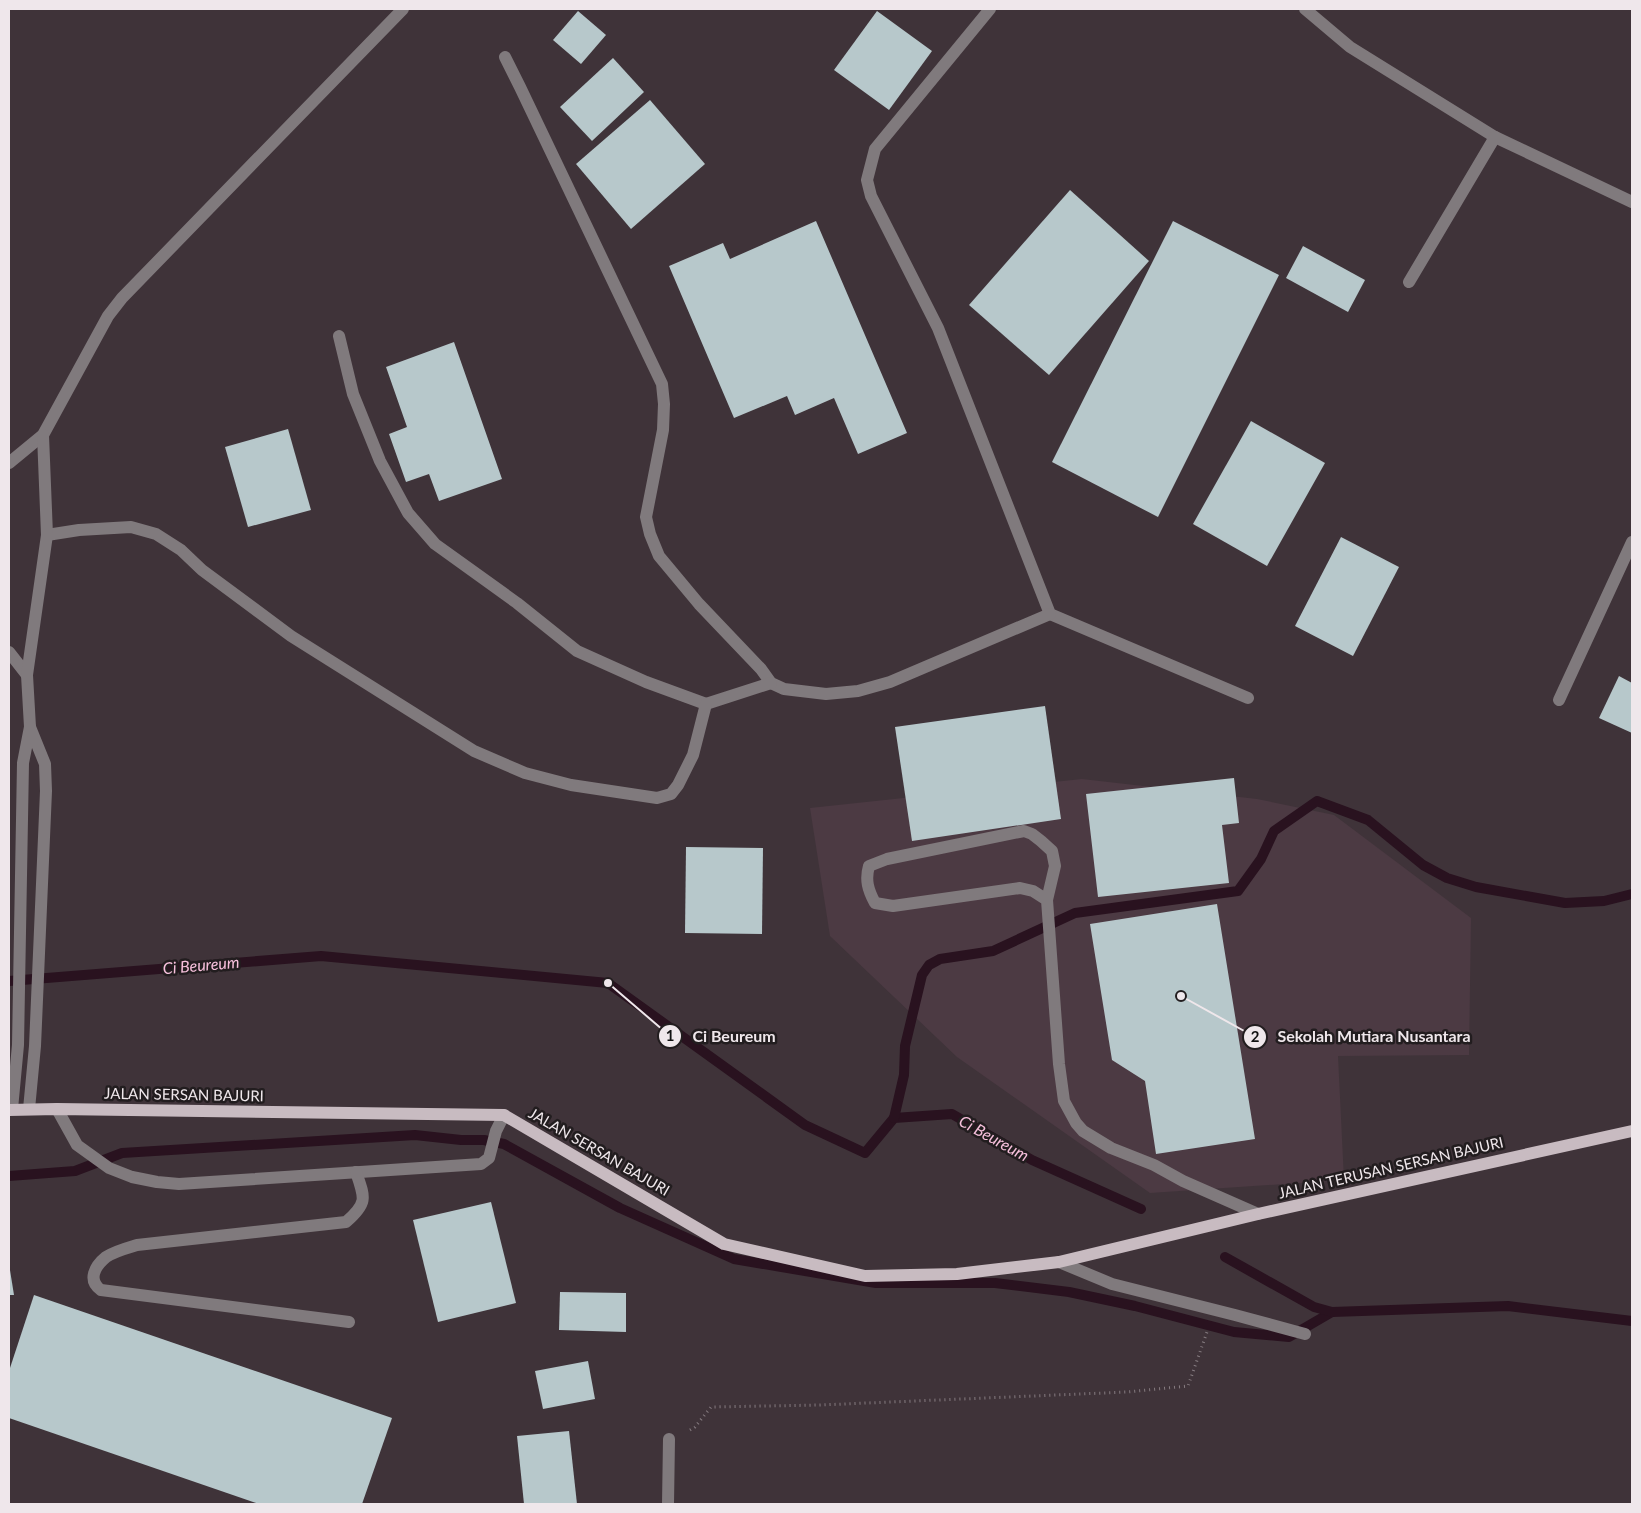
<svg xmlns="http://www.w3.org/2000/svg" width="1641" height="1513" viewBox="0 0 1641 1513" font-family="Lato,sans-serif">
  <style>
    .built { fill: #4c3a43 }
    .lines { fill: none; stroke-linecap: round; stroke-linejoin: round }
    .stream { stroke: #29121f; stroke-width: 10 }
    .building { fill: #b7c8cb }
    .path { stroke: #867c81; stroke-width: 3; stroke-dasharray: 1 4; stroke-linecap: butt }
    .minor { stroke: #807a7d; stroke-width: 12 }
    .major { stroke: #c8bbc1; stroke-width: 12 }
    .labels { text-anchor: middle; stroke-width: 5; stroke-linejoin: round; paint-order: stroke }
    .street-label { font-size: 15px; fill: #efe7eb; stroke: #221d1f }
    .water-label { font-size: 16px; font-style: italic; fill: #f7c0dc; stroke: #221d1f }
    .leader { fill: none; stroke: #efe7eb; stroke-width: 2 }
    .callout-dot { fill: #efe7eb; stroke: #221d1f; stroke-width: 2 }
    .mark-label { font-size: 15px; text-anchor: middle; font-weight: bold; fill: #111 }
    .callout-label { font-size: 16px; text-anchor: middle; font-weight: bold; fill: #efe7eb; stroke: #221d1f; stroke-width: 5; stroke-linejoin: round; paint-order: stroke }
  </style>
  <rect width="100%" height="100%" fill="#3f3339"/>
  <path class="built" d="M1082 779 1257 799 1334 815 1471 918 1469 1055 1338 1056 1344 1180 1150 1193 957 1057 830 936 810 808Z"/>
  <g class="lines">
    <g class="stream">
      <path d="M9 981 321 956 608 983 805 1125 865 1153 894 1118 952 1114 1032 1160 1141 1209"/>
      <path d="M894 1118 904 1075 905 1046 922 975 929 965 940 959 993 951 1075 913 1238 891 1261 859 1274 831 1317 801 1368 820 1423 865 1447 878 1476 887 1565 903 1604 901 1632 894"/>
      <path d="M9 1176 75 1171 122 1153 415 1135 461 1140H484L504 1144 620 1208 734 1259 876 1283H995L1069 1292 1135 1306 1234 1332 1289 1337 1332 1312"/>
      <path d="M1225 1257 1314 1307 1332 1312 1508 1306 1632 1321"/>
    </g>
  </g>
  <g class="building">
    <path d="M578 11 606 35 581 64 553 40Z"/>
    <path d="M877 11 932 51 889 110 834 70Z"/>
    <path d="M613 58 644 92 592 141 560 107Z"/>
    <path d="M650 100 705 164 631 229 576 164Z"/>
    <path d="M1070 190 1149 261 1049 375 969 305Z"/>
    <path d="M816 221 907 433 858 454 834 398 795 415 787 396 734 418 669 266 723 243 730 259Z"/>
    <path d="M1173 221 1279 275 1158 517 1052 462Z"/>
    <path d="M1303 246 1365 280 1348 312 1286 278Z"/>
    <path d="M454 342 502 479 439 501 429 474 406 482 389 434 407 427 386 367Z"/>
    <path d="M1251 421 1325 463 1267 566 1193 524Z"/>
    <path d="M288 429 311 510 248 527 225 447Z"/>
    <path d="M1341 537 1399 567 1353 656 1295 626Z"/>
    <path d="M1619 676 1632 683V733L1599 718Z"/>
    <path d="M1045 706 1061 819 912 841 895 727Z"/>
    <path d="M1234 778 1239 823 1222 825 1229 883 1098 897 1086 794Z"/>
    <path d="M686 847 763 848 762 934 685 933Z"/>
    <path d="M1217 904 1255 1139 1156 1154 1145 1081 1112 1060 1090 924Z"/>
    <path d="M491 1202 516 1303 438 1322 413 1220Z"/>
    <path d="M9 1264 14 1295H9Z"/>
    <path d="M560 1292 626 1293V1332L559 1330Z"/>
    <path d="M34 1295 392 1418 362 1504H259L9 1418V1371Z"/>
    <path d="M588 1361 595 1399 543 1409 535 1371Z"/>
    <path d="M569 1431 577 1504H524L517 1436Z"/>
  </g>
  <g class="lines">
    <path class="path" d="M690 1430 695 1427 711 1407 820 1405 1127 1392 1188 1386 1207 1332"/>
    <g class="minor">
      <path d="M990 9 875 149 867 180 871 196 938 328 1050 614 1248 698"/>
      <path d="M1305 9 1350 47 1495 137 1632 202"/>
      <path d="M505 57 520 87 662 384 664 404 663 430 646 517 650 534 659 556 699 604 761 669 771 683 784 689 826 694 858 691 890 682 1050 614"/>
      <path d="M1409 282 1495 137"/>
      <path d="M339 336 353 394 380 461 408 513 435 544 517 603 577 651 646 682 706 704"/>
      <path d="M9 463 43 435 108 316 122 298 403 9"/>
      <path d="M47 535 79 530 131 527 156 534 181 550 202 570 291 636 474 751 525 773 571 785 657 798 671 794 678 785 693 755 706 704 771 683"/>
      <path d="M9 652 27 675"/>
      <path d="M1559 700 1632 542"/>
      <path d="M1047 900 1033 891 1020 888 893 906 875 903C868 890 865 880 869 866L887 859 1024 831 1032 834 1041 841 1052 851 1055 866 1047 900 1059 1064 1064 1101 1076 1123 1083 1131 1111 1148 1154 1165 1183 1181 1258 1214"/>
      <path d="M12 1109 18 1045 23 763 30 727 27 675 47 535 43 435"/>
      <path d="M29 1109 35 1046 46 791 45 764 30 727"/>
      <path d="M57 1109 77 1145 109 1168 132 1177 157 1182 179 1184 481 1164 489 1158 496 1131 504 1115"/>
      <path d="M1059 1262 1112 1284 1235 1315 1305 1334"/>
      <path d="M349 1322 101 1290C87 1280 95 1266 106 1257 115 1251 127 1248 137 1245L346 1222C368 1203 365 1198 356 1172"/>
      <path d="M668 1504 669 1439"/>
    </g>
    <path class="major" d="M9 1110 57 1109 504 1115 724 1244 865 1276 957 1274 1059 1262 1258 1214 1632 1131"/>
  </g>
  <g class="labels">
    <g class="street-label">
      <text transform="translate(184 1095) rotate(1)" y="5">JALAN SERSAN BAJURI</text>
      <text transform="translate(599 1152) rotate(30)" y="5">JALAN SERSAN BAJURI</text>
      <text transform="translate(1391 1168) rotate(-13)" y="5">JALAN TERUSAN SERSAN BAJURI</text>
    </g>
    <g class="water-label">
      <text transform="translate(201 965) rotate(-5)" y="6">Ci Beureum</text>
      <text transform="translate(994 1138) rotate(29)" y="6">Ci Beureum</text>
    </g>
  </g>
  <path class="leader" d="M608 983L670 1036M1181 996L1255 1037"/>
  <g class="callout-dot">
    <circle cx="608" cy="983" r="5"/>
    <circle cx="1181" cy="996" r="5"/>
    <circle cx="670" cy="1036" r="12"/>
    <circle cx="1255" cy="1037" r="12"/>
  </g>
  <g class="mark-label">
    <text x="670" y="1041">1</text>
    <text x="1255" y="1042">2</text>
  </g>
  <g class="callout-label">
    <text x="734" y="1042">Ci Beureum</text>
    <text x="1374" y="1042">Sekolah Mutiara Nusantara</text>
  </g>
  <rect width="1641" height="1513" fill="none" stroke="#efe7eb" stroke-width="20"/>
</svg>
